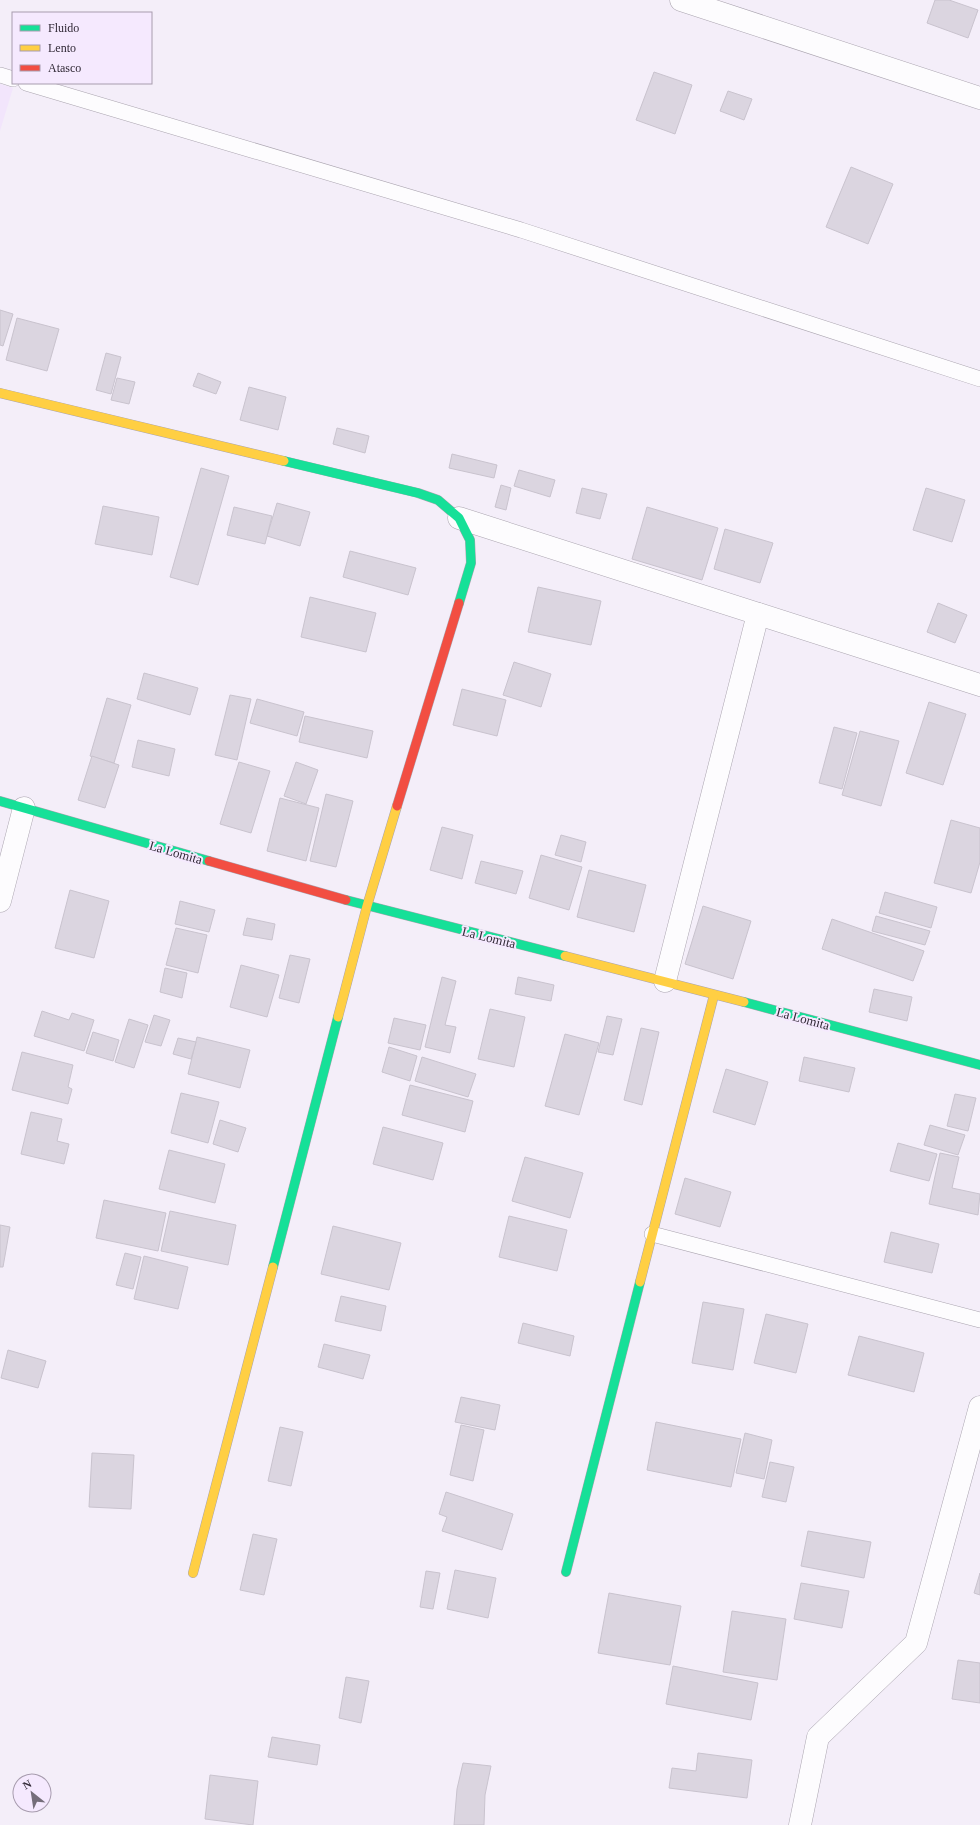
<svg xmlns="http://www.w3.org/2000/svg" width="980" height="1825" viewBox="0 0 980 1825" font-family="'Times New Roman',serif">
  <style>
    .built { fill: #f2e5fc }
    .building { fill: #dbd5e0; stroke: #c9c3ce }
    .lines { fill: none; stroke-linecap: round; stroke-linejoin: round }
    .lane-casing { stroke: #aaa4af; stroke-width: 16 }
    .street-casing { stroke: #aaa4af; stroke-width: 23 }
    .fast-casing { stroke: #aaa4af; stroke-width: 10 }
    .slow-casing { stroke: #aaa4af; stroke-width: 10 }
    .jam-casing { stroke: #aaa4af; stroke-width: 10 }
    .lane { stroke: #fdfcfe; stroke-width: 15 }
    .street { stroke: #fdfcfe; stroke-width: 22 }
    .fast { stroke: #16e098; stroke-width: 9 }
    .slow { stroke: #ffcf43; stroke-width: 9 }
    .jam { stroke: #f24e42; stroke-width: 9 }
    .labels { text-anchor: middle; stroke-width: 4; stroke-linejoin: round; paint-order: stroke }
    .street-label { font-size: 13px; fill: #312936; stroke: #f5e9fe }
  </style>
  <rect width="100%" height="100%" fill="#f4eef9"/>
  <path class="built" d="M0 84 13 88 0 131Z"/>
  <g class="building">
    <path d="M935 0H949L978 10 968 38 927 23Z"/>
    <path d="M654 72 692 85 675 134 636 120Z"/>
    <path d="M728 91 752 99 744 120 720 111Z"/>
    <path d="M851 167 893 184 868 244 826 227Z"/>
    <path d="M0 310 13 314 3 346 0 345Z"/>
    <path d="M17 318 59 329 47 371 6 360Z"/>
    <path d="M106 353 121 357 111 394 96 390Z"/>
    <path d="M198 373 221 382 216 394 193 386Z"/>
    <path d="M117 378 135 382 129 404 111 400Z"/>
    <path d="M249 387 286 397 278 430 240 420Z"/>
    <path d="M337 428 369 436 365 453 333 444Z"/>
    <path d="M452 454 497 465 494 478 449 468Z"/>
    <path d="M201 468 229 476 198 585 170 577Z"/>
    <path d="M519 470 555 480 550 497 514 486Z"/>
    <path d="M501 485 511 488 506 510 495 507Z"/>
    <path d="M582 488 607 494 600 519 576 513Z"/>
    <path d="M926 488 965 500 952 542 913 530Z"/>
    <path d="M277 503 310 512 300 546 267 536Z"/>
    <path d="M103 506 159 517 152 555 95 544Z"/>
    <path d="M234 507 272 516 265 544 227 535Z"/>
    <path d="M647 507 718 528 702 580 632 559Z"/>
    <path d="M725 529 773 543 760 583 714 569Z"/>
    <path d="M350 551 416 568 408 595 343 577Z"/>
    <path d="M538 587 601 601 591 645 528 632Z"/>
    <path d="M310 597 376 613 366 652 301 637Z"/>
    <path d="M938 603 967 615 955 643 927 632Z"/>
    <path d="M514 662 551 674 541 707 503 695Z"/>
    <path d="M144 673 198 688 190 715 137 699Z"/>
    <path d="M462 689 506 700 497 736 453 725Z"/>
    <path d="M230 695 251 699 237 760 215 755Z"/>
    <path d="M107 698 131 705 114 763 90 756Z"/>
    <path d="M257 699 304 712 297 736 250 723Z"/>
    <path d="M929 702 966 714 943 785 906 773Z"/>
    <path d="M305 716 373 731 367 758 299 742Z"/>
    <path d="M834 727 857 733 842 789 819 783Z"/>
    <path d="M860 731 899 741 881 806 842 795Z"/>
    <path d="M138 740 175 749 169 776 132 767Z"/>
    <path d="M92 756 119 765 105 808 78 800Z"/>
    <path d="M239 762 270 771 251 833 220 824Z"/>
    <path d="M296 762 318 770 306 804 284 796Z"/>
    <path d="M326 794 353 801 336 867 310 861Z"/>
    <path d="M280 798 319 808 306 861 267 851Z"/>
    <path d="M951 820 980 828V862L971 893 934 883Z"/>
    <path d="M442 827 473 835 462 879 430 870Z"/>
    <path d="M561 835 586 842 581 862 555 855Z"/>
    <path d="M541 855 582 867 569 910 529 898Z"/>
    <path d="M481 861 523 871 516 894 475 883Z"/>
    <path d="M589 870 646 885 634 932 577 917Z"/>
    <path d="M70 890 109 901 94 958 55 948Z"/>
    <path d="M885 892 937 907 931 928 879 913Z"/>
    <path d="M180 901 215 910 209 932 175 924Z"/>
    <path d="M703 906 751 921 733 979 685 964Z"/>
    <path d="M876 916 930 931 925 945 872 931Z"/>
    <path d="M247 918 275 924 272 940 243 935Z"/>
    <path d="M832 919 924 951 913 981 822 949Z"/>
    <path d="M176 928 207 935 198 973 166 965Z"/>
    <path d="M290 955 310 959 299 1003 279 998Z"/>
    <path d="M241 965 279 975 267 1017 230 1007Z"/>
    <path d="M165 968 187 973 182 998 160 992Z"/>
    <path d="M442 977 456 981 445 1025 456 1027 450 1053 425 1047Z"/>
    <path d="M518 977 554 985 551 1001 515 994Z"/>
    <path d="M874 989 912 997 907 1021 869 1012Z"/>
    <path d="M490 1009 525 1017 514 1067 478 1059Z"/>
    <path d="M42 1011 69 1020 72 1013 94 1020 84 1051 34 1036Z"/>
    <path d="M154 1015 170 1020 161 1046 145 1042Z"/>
    <path d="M607 1016 622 1019 613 1055 598 1052Z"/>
    <path d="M394 1018 426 1025 420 1050 388 1043Z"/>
    <path d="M129 1019 148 1025 134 1068 115 1062Z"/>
    <path d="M641 1028 659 1032 642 1105 624 1100Z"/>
    <path d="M93 1032 119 1040 113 1061 86 1053Z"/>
    <path d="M565 1034 599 1043 579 1115 545 1106Z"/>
    <path d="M197 1037 250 1050 240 1088 188 1074Z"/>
    <path d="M178 1038 196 1042 191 1059 173 1054Z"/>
    <path d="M389 1047 417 1056 410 1081 382 1072Z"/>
    <path d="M22 1052 73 1065 68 1087 72 1089 68 1104 12 1090Z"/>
    <path d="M422 1057 476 1074 468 1097 415 1081Z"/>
    <path d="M804 1057 855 1068 849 1092 799 1081Z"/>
    <path d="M726 1069 768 1082 755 1125 713 1112Z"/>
    <path d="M410 1085 473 1101 465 1132 402 1115Z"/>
    <path d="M181 1093 219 1102 208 1143 171 1133Z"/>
    <path d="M955 1094 976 1098 968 1131 947 1126Z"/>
    <path d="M31 1112 62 1119 57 1141 69 1144 64 1164 21 1154Z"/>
    <path d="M220 1120 246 1128 238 1152 213 1144Z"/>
    <path d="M930 1125 965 1135 958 1155 924 1145Z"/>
    <path d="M383 1127 443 1143 433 1180 373 1164Z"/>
    <path d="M898 1143 937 1154 929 1181 890 1171Z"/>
    <path d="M169 1150 225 1164 215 1203 159 1189Z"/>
    <path d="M940 1153 959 1157 952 1188 980 1194 978 1215 929 1204Z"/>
    <path d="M525 1157 583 1173 570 1218 512 1201Z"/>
    <path d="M685 1178 731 1192 720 1227 675 1214Z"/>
    <path d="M104 1200 166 1213 158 1251 96 1238Z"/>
    <path d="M170 1211 236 1225 228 1265 161 1251Z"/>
    <path d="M509 1216 567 1230 557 1271 499 1257Z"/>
    <path d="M0 1225 10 1227 3 1267H0Z"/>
    <path d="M333 1226 401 1243 389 1290 321 1274Z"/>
    <path d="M891 1232 939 1244 932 1273 884 1262Z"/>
    <path d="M125 1253 141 1257 133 1289 116 1285Z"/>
    <path d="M144 1256 188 1267 178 1309 134 1299Z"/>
    <path d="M341 1296 386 1306 381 1331 335 1321Z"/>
    <path d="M703 1302 744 1309 733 1370 692 1363Z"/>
    <path d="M766 1314 808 1324 796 1373 754 1363Z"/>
    <path d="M523 1323 574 1336 570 1356 518 1343Z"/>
    <path d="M859 1336 924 1353 914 1392 848 1375Z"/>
    <path d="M324 1344 370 1355 363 1379 318 1367Z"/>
    <path d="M8 1350 46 1361 38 1388 1 1378Z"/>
    <path d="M461 1397 500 1405 495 1430 455 1422Z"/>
    <path d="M656 1422 741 1439 731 1487 647 1470Z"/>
    <path d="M461 1425 484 1430 473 1481 450 1475Z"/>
    <path d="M280 1427 303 1432 291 1486 268 1481Z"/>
    <path d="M745 1433 772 1440 764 1479 736 1473Z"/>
    <path d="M92 1453 134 1455 131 1509 89 1507Z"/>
    <path d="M770 1462 794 1467 786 1502 762 1497Z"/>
    <path d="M446 1492 513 1514 502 1550 442 1531 447 1517 439 1514Z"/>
    <path d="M808 1531 871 1542 864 1578 801 1566Z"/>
    <path d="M253 1534 277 1539 264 1595 240 1590Z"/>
    <path d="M455 1570 496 1578 488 1618 447 1609Z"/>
    <path d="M426 1571 440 1573 433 1609 420 1607Z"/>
    <path d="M980 1573V1595L974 1593Z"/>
    <path d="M801 1583 849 1591 842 1628 794 1619Z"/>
    <path d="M609 1593 681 1606 670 1665 598 1653Z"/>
    <path d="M732 1611 786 1619 777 1680 723 1672Z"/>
    <path d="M958 1660 980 1663V1703L952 1699Z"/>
    <path d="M673 1666 758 1683 751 1720 666 1704Z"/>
    <path d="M346 1677 369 1681 361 1723 339 1718Z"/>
    <path d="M272 1737 320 1745 317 1765 268 1757Z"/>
    <path d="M698 1753 752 1760 747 1798 669 1788 672 1768 696 1771Z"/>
    <path d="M463 1763 491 1766 485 1795 484 1825H454L457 1789Z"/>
    <path d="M210 1775 258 1781 253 1825 205 1819Z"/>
  </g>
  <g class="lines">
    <defs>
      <g id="lane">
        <path d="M0 75 13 79"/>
        <path d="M26 83 521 230 980 379"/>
        <path d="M652 1234 980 1320"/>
      </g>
      <g id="street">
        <path d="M681 0 980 98"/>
        <path d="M459 518 980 685"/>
        <path d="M0 901 24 808"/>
        <path d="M665 981 758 614"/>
        <path d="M800 1825 818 1737 916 1643 980 1407"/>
      </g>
      <g id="fast">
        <path d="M284 461 418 493 438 500 459 518 470 540 471 563 459 603"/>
        <path d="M0 801 209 861"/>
        <path d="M346 900 565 956"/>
        <path d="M744 1002 980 1065"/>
        <path d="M273 1267 338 1017"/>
        <path d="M566 1572 640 1282"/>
      </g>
      <g id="slow">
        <path d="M0 393 284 461"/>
        <path d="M565 956 744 1002"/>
        <path d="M338 1017 367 906 397 806"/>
        <path d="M640 1282 714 995"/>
        <path d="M193 1573 273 1267"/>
      </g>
      <g id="jam">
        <path d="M397 806 459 603"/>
        <path d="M209 861 346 900"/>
      </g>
    </defs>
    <use href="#lane" class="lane-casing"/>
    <use href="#street" class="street-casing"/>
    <use href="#fast" class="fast-casing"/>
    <use href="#slow" class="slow-casing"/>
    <use href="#jam" class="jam-casing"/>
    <use href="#lane" class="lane"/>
    <use href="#street" class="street"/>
    <use href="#fast" class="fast"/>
    <use href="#slow" class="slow"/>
    <use href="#jam" class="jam"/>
  </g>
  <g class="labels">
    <g class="street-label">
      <text transform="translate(176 852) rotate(16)" y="5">La Lomita</text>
      <text transform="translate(489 937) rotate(14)" y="5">La Lomita</text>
      <text transform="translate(803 1018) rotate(15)" y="5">La Lomita</text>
    </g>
  </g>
  <rect x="12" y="12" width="140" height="72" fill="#f5e9fe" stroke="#a79cae"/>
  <rect x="20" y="25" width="20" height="6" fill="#16e098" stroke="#a79cae"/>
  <text x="48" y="32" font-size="12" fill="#312936">Fluido</text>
  <rect x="20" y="45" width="20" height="6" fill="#ffcf43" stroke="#a79cae"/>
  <text x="48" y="52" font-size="12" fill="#312936">Lento</text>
  <rect x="20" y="65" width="20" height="6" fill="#f24e42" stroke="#a79cae"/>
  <text x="48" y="72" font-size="12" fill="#312936">Atasco</text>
  <g transform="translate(32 1793) rotate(330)"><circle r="19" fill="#f5e9fe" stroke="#a79cae"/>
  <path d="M0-3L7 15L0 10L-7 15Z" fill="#756e7a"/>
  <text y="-6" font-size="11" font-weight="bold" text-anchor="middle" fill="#312936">N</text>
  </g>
</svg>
